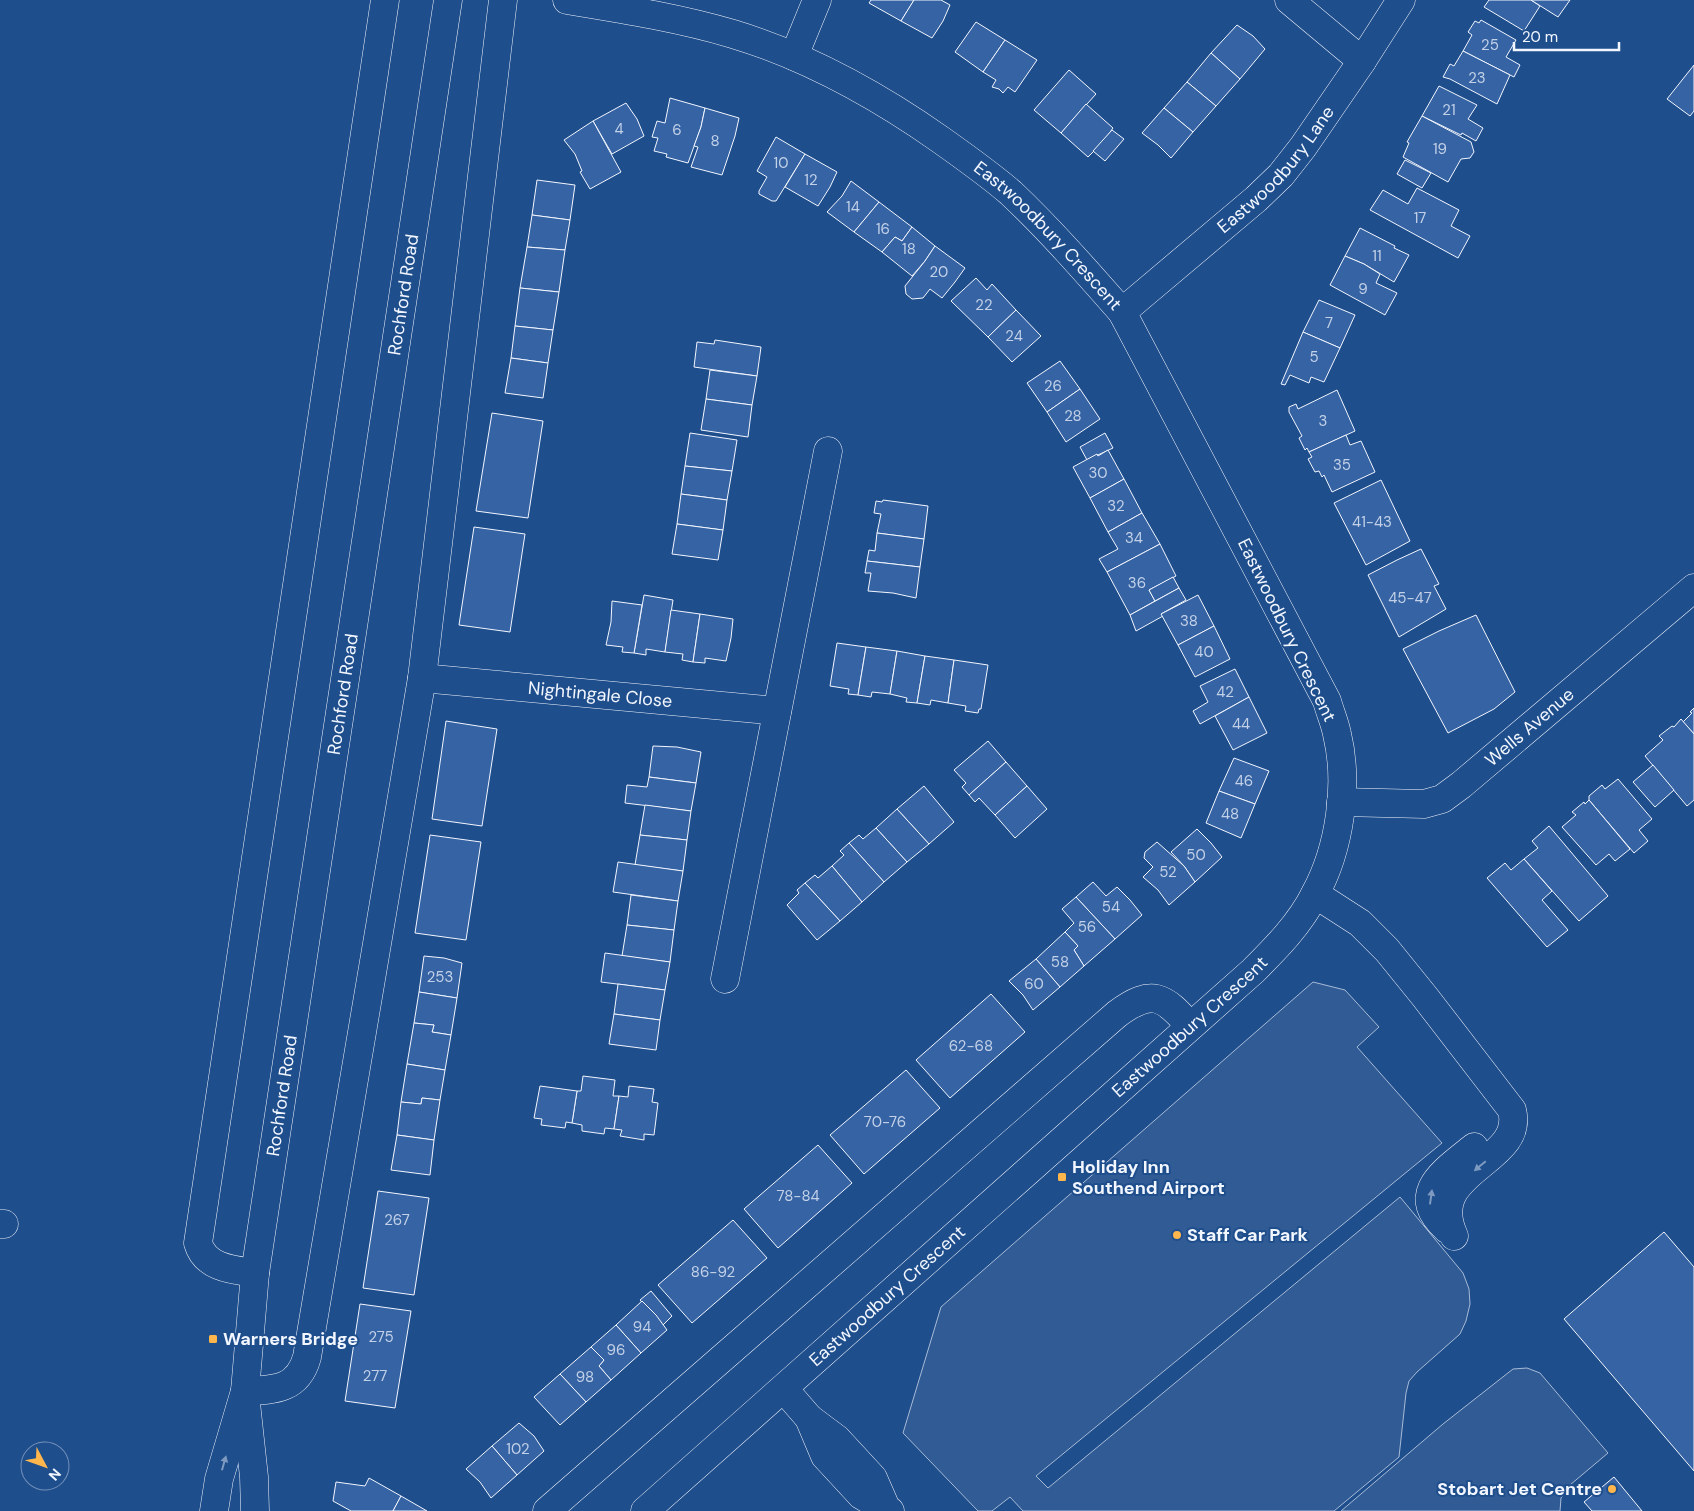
<svg xmlns="http://www.w3.org/2000/svg" width="1694" height="1511" viewBox="0 0 1694 1511" font-family="'DM Sans',sans-serif">
  <style>
    .parking { fill: #305b95; stroke: #a8bbd7 }
    .building { fill: #3563a3; stroke: #f2f6ff }
    .lines { fill: none; stroke-linecap: round; stroke-linejoin: round }
    .minor-casing { stroke: #f2f6ff; stroke-width: 29 }
    .tertiary-casing { stroke: #f2f6ff; stroke-width: 29 }
    .minor { stroke: #1f4e8c; stroke-width: 28 }
    .tertiary { stroke: #1f4e8c; stroke-width: 28 }
    .oneway { fill: #7e9ac0 }
    .poi-dot { fill: #ffb74d; stroke: #1f4e8c; stroke-width: 2 }
    .labels { text-anchor: middle; stroke-width: 4; stroke-linejoin: round; paint-order: stroke }
    .number-label { font-size: 15px; fill: #c3d1e8 }
    .street-label { font-size: 18px; fill: #f2f6ff; stroke: #1f4e8c }
    .poi-label { font-size: 18px; font-weight: bold; fill: #f2f6ff; stroke: #1f4e8c; text-anchor: start }
  </style>
  <rect width="100%" height="100%" fill="#1f4e8c"/>
  <g class="parking">
    <path d="M1313 982 1345 990 1379 1027 1357 1047 1442 1143 1036 1476 1048 1488 1400 1197 1463 1273 1469 1289 1470 1304 1466 1321 1460 1334 1417 1372 1409 1381 1406 1393 1399 1457 1334 1511H1023L1010 1497 992 1511H978L903 1433 941 1307Z"/>
    <path d="M1527 1368 1540 1373 1608 1453 1570 1485 1561 1498 1560 1511H1341L1443 1424 1513 1369Z"/>
  </g>
  <g class="building">
    <path d="M871 0H914L901 21 869 3Z"/>
    <path d="M914 0H941L950 5 943 21 932 38 901 21Z"/>
    <path d="M1489 0H1531L1540 6 1524 31 1484 7Z"/>
    <path d="M1531 0H1570L1558 17Z"/>
    <path d="M1481 20 1516 40 1506 57 1520 65 1514 77 1463 51 1472 35 1468 32 1475 21 1479 23Z"/>
    <path d="M976 22 1005 40 983 72 955 52Z"/>
    <path d="M1237 25 1253 36 1265 49 1240 79 1211 53Z"/>
    <path d="M1005 40 1037 60 1015 92 1008 87 1003 93 999 89 992 87 996 80 983 72Z"/>
    <path d="M1463 51 1510 75 1497 104 1450 79 1443 77 1450 64 1454 66Z"/>
    <path d="M1211 53 1240 79 1216 106 1187 82Z"/>
    <path d="M1694 65V111L1690 116 1667 99Z"/>
    <path d="M1069 70 1096 94 1061 133 1034 110Z"/>
    <path d="M1187 82 1216 106 1193 132 1164 108Z"/>
    <path d="M1439 86 1477 105 1468 119 1483 128 1476 141 1462 133 1461 135 1422 116Z"/>
    <path d="M670 98 705 108 701 127 688 163 666 157 667 154 654 151 658 138 652 137 657 121 665 123Z"/>
    <path d="M626 103 637 119 644 136 612 154 593 121Z"/>
    <path d="M1086 104 1113 128 1103 142 1088 157 1061 133Z"/>
    <path d="M705 108 739 118 735 136 722 175 691 167 698 147 694 146 701 127Z"/>
    <path d="M1164 108 1193 132 1171 158 1158 145 1142 133Z"/>
    <path d="M1422 116 1471 142 1474 152 1470 158 1461 159 1448 182 1403 157 1409 143 1407 142Z"/>
    <path d="M593 121 621 172 590 189 580 172 582 171 575 154 564 140Z"/>
    <path d="M1112 130 1124 139 1105 161 1093 151Z"/>
    <path d="M776 137 805 154 776 201H772L759 194V191L767 177 757 171Z"/>
    <path d="M805 154 837 172 830 187 818 206 785 187Z"/>
    <path d="M1405 160 1431 173 1422 188 1397 174Z"/>
    <path d="M537 180 575 185 570 220 532 215Z"/>
    <path d="M851 181 879 202 854 232 827 212 842 196Z"/>
    <path d="M1417 188 1459 210 1451 226 1470 236 1458 258 1370 210 1383 190 1408 204Z"/>
    <path d="M879 202 912 227 902 241 895 237 882 252 854 232Z"/>
    <path d="M532 215 570 220 565 250 527 247Z"/>
    <path d="M912 227 935 246 925 261 912 276 882 252 895 237 902 241Z"/>
    <path d="M1360 228 1395 246 1394 248 1409 255 1394 282 1364 264 1345 256Z"/>
    <path d="M935 246 965 268 955 282 942 298 930 289 923 298 912 299 906 294 905 286 925 261Z"/>
    <path d="M527 247 565 250 559 292 520 288Z"/>
    <path d="M1345 256 1364 264 1380 274 1376 283 1397 293 1385 315 1330 285Z"/>
    <path d="M976 278 987 290 992 284 1016 310 988 337 951 301Z"/>
    <path d="M520 288 559 292 553 330 515 326Z"/>
    <path d="M1319 300 1355 315 1340 348 1303 332Z"/>
    <path d="M1016 310 1041 336 1012 362 988 337Z"/>
    <path d="M515 326 553 330 548 363 511 358Z"/>
    <path d="M1303 332 1340 348 1324 382 1311 377 1309 383 1290 375 1285 385 1281 384Z"/>
    <path d="M715 340 761 347 757 376 694 367 697 342 714 344Z"/>
    <path d="M511 358 548 363 543 398 505 393Z"/>
    <path d="M1060 361 1080 389 1047 412 1027 383Z"/>
    <path d="M710 370 757 376 752 405 706 399Z"/>
    <path d="M1080 389 1100 419 1066 442 1047 412Z"/>
    <path d="M1337 390 1355 431 1309 452 1307 448 1305 450 1299 438 1302 436 1289 412V407L1296 404 1298 409Z"/>
    <path d="M706 399 752 405 748 437 701 430Z"/>
    <path d="M492 413 543 421 528 518 476 511Z"/>
    <path d="M690 433 737 440 732 471 685 466Z"/>
    <path d="M1105 433 1113 448 1087 460 1080 447Z"/>
    <path d="M1346 435 1350 445 1361 441 1375 472 1332 492 1324 475 1322 477 1319 471 1315 472 1308 459 1312 457 1309 452Z"/>
    <path d="M1108 450 1124 479 1090 498 1073 467 1097 454 1098 456Z"/>
    <path d="M685 466 732 471 727 500 681 494Z"/>
    <path d="M1124 479 1142 513 1108 532 1090 498Z"/>
    <path d="M1381 480 1410 541 1366 565 1334 503Z"/>
    <path d="M681 494 727 500 723 530 677 524Z"/>
    <path d="M883 500 928 506 924 539 877 533 881 514 874 513 876 501 882 502Z"/>
    <path d="M1142 513 1160 544 1107 572 1099 559 1118 549 1108 532Z"/>
    <path d="M677 524 723 530 718 560 672 554Z"/>
    <path d="M474 527 525 534 510 632 459 625Z"/>
    <path d="M877 533 924 539 920 567 867 561 869 550 875 551Z"/>
    <path d="M1160 544 1176 576 1149 590 1155 601 1130 615 1107 572Z"/>
    <path d="M1421 549 1439 584 1434 586 1446 609 1399 637 1368 575 1397 560Z"/>
    <path d="M867 561 920 567 916 598 893 593 868 591 871 573H865Z"/>
    <path d="M1173 577 1179 588 1155 601 1149 590Z"/>
    <path d="M1179 588 1186 600 1161 614 1163 616 1136 631 1130 615Z"/>
    <path d="M644 595 673 600 665 652 646 649V655L634 653Z"/>
    <path d="M1198 595 1214 626 1178 645 1161 614Z"/>
    <path d="M612 601 642 605 634 653 622 652 623 647 606 645 611 622Z"/>
    <path d="M671 610 700 614 693 662 682 660 683 654 665 652Z"/>
    <path d="M700 614 733 619 731 638 726 661 705 658V663L693 662Z"/>
    <path d="M1476 615 1515 692 1494 709 1448 733 1403 649 1439 631Z"/>
    <path d="M1214 626 1230 659 1195 677 1178 645Z"/>
    <path d="M837 643 866 647 858 695 848 694 849 689 830 686Z"/>
    <path d="M866 647 897 651 890 694 872 692 871 697 858 695Z"/>
    <path d="M897 651 925 656 917 703 906 702 907 698 890 694Z"/>
    <path d="M925 656 954 660 948 703 931 700 930 705 917 703Z"/>
    <path d="M954 660 988 665 981 709H979L978 713 965 711 966 706 948 703Z"/>
    <path d="M1235 669 1249 697 1200 724 1193 711 1208 702 1200 686Z"/>
    <path d="M1249 697 1267 733 1233 750 1215 716Z"/>
    <path d="M1694 708V734L1683 722 1692 713 1690 712Z"/>
    <path d="M1681 719 1694 734V800L1687 806 1645 756 1663 740 1659 736 1672 726 1674 727Z"/>
    <path d="M446 721 497 729 482 826 432 819Z"/>
    <path d="M988 741 1006 762 969 795 962 787 966 783 954 770Z"/>
    <path d="M653 746 677 747 701 752 696 783 649 777Z"/>
    <path d="M1234 758 1269 771 1255 804 1219 791Z"/>
    <path d="M1006 762 1027 786 995 815 979 798 975 802 969 795Z"/>
    <path d="M1653 765 1674 790 1655 807 1633 782Z"/>
    <path d="M649 777 696 783 691 811 625 803 627 785 647 787Z"/>
    <path d="M1618 779 1652 819 1639 830 1648 841 1634 853 1589 800V796L1602 785 1605 789Z"/>
    <path d="M924 786 954 822 929 844 897 809Z"/>
    <path d="M1027 786 1047 809 1015 838 995 815Z"/>
    <path d="M1219 791 1255 804 1241 838 1206 823Z"/>
    <path d="M1589 800 1630 849 1615 861 1609 854 1596 865 1562 827 1576 815 1572 812 1584 802 1585 804Z"/>
    <path d="M645 805 691 811 687 840 640 835Z"/>
    <path d="M897 809 929 844 907 862 876 828Z"/>
    <path d="M1549 826 1608 896 1579 921 1524 859 1538 848 1532 841Z"/>
    <path d="M876 828 907 862 884 882 849 843 859 835 863 839Z"/>
    <path d="M1197 829 1211 843 1222 857 1195 882 1184 866 1171 852Z"/>
    <path d="M430 835 481 842 466 940 415 933Z"/>
    <path d="M640 835 687 840 683 871 635 865Z"/>
    <path d="M1157 842 1184 866 1195 882 1169 905 1158 890 1143 877 1153 867 1144 858 1145 852Z"/>
    <path d="M849 843 884 882 862 902 832 866 844 855 840 851Z"/>
    <path d="M1524 859 1552 891 1542 900 1568 930 1547 947 1487 878 1505 863 1511 870Z"/>
    <path d="M618 862 683 871 678 901 613 892Z"/>
    <path d="M832 866 862 902 840 921 805 883 815 875 818 878Z"/>
    <path d="M1093 882 1106 896 1117 887 1130 900 1142 915 1115 939 1076 897Z"/>
    <path d="M805 883 840 921 817 940 787 905 799 893 797 890Z"/>
    <path d="M631 895 678 901 674 930 627 925Z"/>
    <path d="M1076 897 1115 939 1084 966 1074 950 1078 946 1065 932 1074 923 1062 909Z"/>
    <path d="M627 925 674 930 670 962 622 956Z"/>
    <path d="M1065 932 1078 946 1074 950 1084 966 1060 987 1036 959Z"/>
    <path d="M605 953 670 962 665 990 601 982Z"/>
    <path d="M424 956 444 958 462 963 457 998 419 992Z"/>
    <path d="M1036 959 1060 987 1033 1010 1023 995 1009 981Z"/>
    <path d="M618 984 665 990 660 1020 614 1014Z"/>
    <path d="M419 992 457 998 451 1035 432 1032 434 1025 414 1023Z"/>
    <path d="M991 994 1025 1032 950 1098 916 1060Z"/>
    <path d="M614 1014 660 1020 656 1050 609 1044Z"/>
    <path d="M414 1023 434 1025 432 1032 451 1035 445 1070 407 1064Z"/>
    <path d="M407 1064 445 1070 440 1100 422 1098 421 1104 401 1102Z"/>
    <path d="M906 1070 940 1108 864 1174 830 1135Z"/>
    <path d="M583 1076 615 1080 613 1096H619L614 1129 605 1128 604 1134 582 1131V1125L572 1123 577 1091H581Z"/>
    <path d="M540 1086 577 1091 572 1123 566 1122 565 1128 541 1125 542 1119 534 1118Z"/>
    <path d="M629 1086 654 1089 652 1102 658 1103 654 1135 644 1134V1140L620 1136 622 1130 614 1129 619 1096 628 1097Z"/>
    <path d="M422 1098 440 1100 434 1140 397 1135 401 1102 421 1104Z"/>
    <path d="M397 1135 434 1140 430 1175 391 1170Z"/>
    <path d="M818 1145 852 1183 778 1248 744 1209Z"/>
    <path d="M378 1191 429 1198 414 1295 363 1288Z"/>
    <path d="M733 1220 767 1258 692 1323 658 1285Z"/>
    <path d="M1664 1232 1694 1267V1471L1564 1319Z"/>
    <path d="M651 1291 672 1316 663 1325 640 1300Z"/>
    <path d="M642 1301 656 1315 667 1330 641 1353 616 1325Z"/>
    <path d="M360 1304 411 1311 395 1408 345 1401Z"/>
    <path d="M616 1325 641 1353 611 1380 599 1366 604 1360 591 1347Z"/>
    <path d="M591 1347 604 1360 599 1366 611 1380 586 1402 560 1374Z"/>
    <path d="M560 1374 586 1402 560 1425 534 1397Z"/>
    <path d="M519 1423 534 1436 544 1451 517 1475 492 1446Z"/>
    <path d="M492 1446 517 1475 491 1498 480 1482 466 1469Z"/>
    <path d="M1614 1477 1642 1511H1592L1584 1502Z"/>
    <path d="M369 1478 401 1496 393 1511H351L333 1501 336 1482 365 1486Z"/>
    <path d="M401 1496 427 1511H393Z"/>
  </g>
  <g class="lines">
    <defs>
      <g id="minor">
        <path id="s1" d="M567 0C622 9 679 18 733 34 809 57 877 95 941 140 965 157 989 174 1011 193 1050 230 1086 271 1122 312"/>
        <path d="M1289 0 1362 61"/>
        <path d="M794 56 817 0"/>
        <path id="s2" d="M422 678 777 711"/>
        <path id="s3" d="M1341 802 1424 804 1442 799 1461 785 1694 588"/>
        <path d="M1315 894 1360 923 1387 950 1425 997 1512 1110C1526 1164 1423 1169 1454 1236"/>
        <path d="M725 979 828 451"/>
        <path d="M0 1224H4"/>
        <path d="M1447 1229C1407 1193 1445 1171 1474 1147"/>
        <path d="M255 1273C233 1270 205 1268 198 1243L385 0"/>
        <path d="M784 1389 809 1418 837 1439 873 1478 887 1510 890 1511"/>
        <path d="M245 1391C274 1390 298 1390 307 1357L422 678 503 0"/>
        <path d="M809 1418 825 1456 861 1495 888 1511"/>
        <path d="M547 1511 1117 1014C1152 988 1164 996 1190 1026"/>
      </g>
      <g id="tertiary">
        <path d="M246 1403 254 1477 255 1511"/>
        <path id="s4" d="M214 1511 219 1479 245 1391 255 1273 448 0"/>
        <path id="s5" d="M645 1511 1253 971C1276 948 1300 924 1315 894 1340 848 1349 784 1337 734 1335 723 1330 712 1327 701L1122 312 1256 199 1281 175 1303 147 1362 61 1401 0"/>
      </g>
    </defs>
    <use href="#minor" class="minor-casing"/>
    <use href="#tertiary" class="tertiary-casing"/>
    <use href="#minor" class="minor"/>
    <use href="#tertiary" class="tertiary"/>
  </g>
  <defs><path id="oneway-solid" d="M-6-.8H1V-3.2L6.5 0L1 3.2V.8H-6Z" transform="scale(1.25)"/></defs>
  <g class="oneway">
    <use href="#oneway-solid" transform="translate(1480 1166) rotate(140)"/>
    <use href="#oneway-solid" transform="translate(1431 1197) rotate(-82)"/>
    <use href="#oneway-solid" transform="translate(224 1463) rotate(-74)"/>
  </g>
  <g class="poi-dot">
    <rect x="1057" y="1172" width="10" height="10" rx="2.5"/>
    <circle cx="1177" cy="1235" r="5"/>
    <rect x="208" y="1334" width="10" height="10" rx="2.5"/>
    <circle cx="1612" cy="1489" r="5"/>
  </g>
  <g class="labels">
    <g class="number-label">
      <text x="1490" y="50">25</text>
      <text x="1477" y="83">23</text>
      <text x="1449" y="115">21</text>
      <text x="619" y="134">4</text>
      <text x="677" y="135">6</text>
      <text x="715" y="146">8</text>
      <text x="1440" y="154">19</text>
      <text x="781" y="168">10</text>
      <text x="811" y="185">12</text>
      <text x="853" y="212">14</text>
      <text x="1420" y="223">17</text>
      <text x="883" y="234">16</text>
      <text x="909" y="254">18</text>
      <text x="1377" y="261">11</text>
      <text x="939" y="277">20</text>
      <text x="1363" y="294">9</text>
      <text x="984" y="310">22</text>
      <text x="1329" y="328">7</text>
      <text x="1014" y="341">24</text>
      <text x="1314" y="362">5</text>
      <text x="1053" y="391">26</text>
      <text x="1073" y="421">28</text>
      <text x="1323" y="426">3</text>
      <text x="1342" y="470">35</text>
      <text x="1098" y="478">30</text>
      <text x="1116" y="511">32</text>
      <text x="1372" y="527">41-43</text>
      <text x="1134" y="543">34</text>
      <text x="1137" y="588">36</text>
      <text x="1410" y="603">45-47</text>
      <text x="1189" y="626">38</text>
      <text x="1204" y="657">40</text>
      <text x="1225" y="697">42</text>
      <text x="1241" y="729">44</text>
      <text x="1244" y="786">46</text>
      <text x="1230" y="819">48</text>
      <text x="1196" y="860">50</text>
      <text x="1168" y="877">52</text>
      <text x="1111" y="912">54</text>
      <text x="1087" y="932">56</text>
      <text x="1060" y="967">58</text>
      <text x="440" y="982">253</text>
      <text x="1034" y="989">60</text>
      <text x="971" y="1051">62-68</text>
      <text x="885" y="1127">70-76</text>
      <text x="798" y="1201">78-84</text>
      <text x="397" y="1225">267</text>
      <text x="713" y="1277">86-92</text>
      <text x="642" y="1332">94</text>
      <text x="381" y="1342">275</text>
      <text x="616" y="1355">96</text>
      <text x="375" y="1381">277</text>
      <text x="585" y="1382">98</text>
      <text x="518" y="1454">102</text>
    </g>
    <g class="street-label">
      <text dy="6" stroke="none"><textPath href="#s5" startOffset="1762">Eastwoodbury Lane</textPath></text>
      <text dy="6" stroke="none"><textPath href="#s1" startOffset="548">Eastwoodbury Crescent</textPath></text>
      <text dy="6" stroke="none"><textPath href="#s4" startOffset="1232">Rochford Road</textPath></text>
      <text transform="translate(1287 630) rotate(64)" y="6">Eastwoodbury Crescent</text>
      <text dy="6" stroke="none"><textPath href="#s2" startOffset="179">Nightingale Close</textPath></text>
      <text dy="6" stroke="none"><textPath href="#s4" startOffset="828">Rochford Road</textPath></text>
      <text dy="6" stroke="none"><textPath href="#s3" startOffset="215">Wells Avenue</textPath></text>
      <text dy="6" stroke="none"><textPath href="#s5" startOffset="729">Eastwoodbury Crescent</textPath></text>
      <text dy="6" stroke="none"><textPath href="#s4" startOffset="422">Rochford Road</textPath></text>
      <text dy="6" stroke="none"><textPath href="#s5" startOffset="324">Eastwoodbury Crescent</textPath></text>
    </g>
    <g class="poi-label">
      <text x="1072" y="1173">Holiday Inn<tspan x="1072" dy="21">Southend Airport</tspan></text>
      <text x="1187" y="1241">Staff Car Park</text>
      <text x="223" y="1345">Warners Bridge</text>
      <text x="1602" y="1495" text-anchor="end">Stobart Jet Centre</text>
    </g>
  </g>
  <g transform="translate(45 1466) rotate(131)"><circle r="24" fill="#1f4e8c" stroke="#7391ba"/>
  <path d="M0-4L9 19L0 12L-9 19Z" fill="#ffb74d"/>
  <text y="-8" font-size="14" font-weight="bold" text-anchor="middle" fill="#f2f6ff">N</text>
  </g>
  <path d="M1514 42v8h105v-8" fill="none" stroke="#f2f6ff" stroke-width="2.5"/>
  <text x="1522" y="42" font-size="15" fill="#f2f6ff" stroke="#1f4e8c" stroke-width="4" paint-order="stroke">20 m</text>
</svg>
